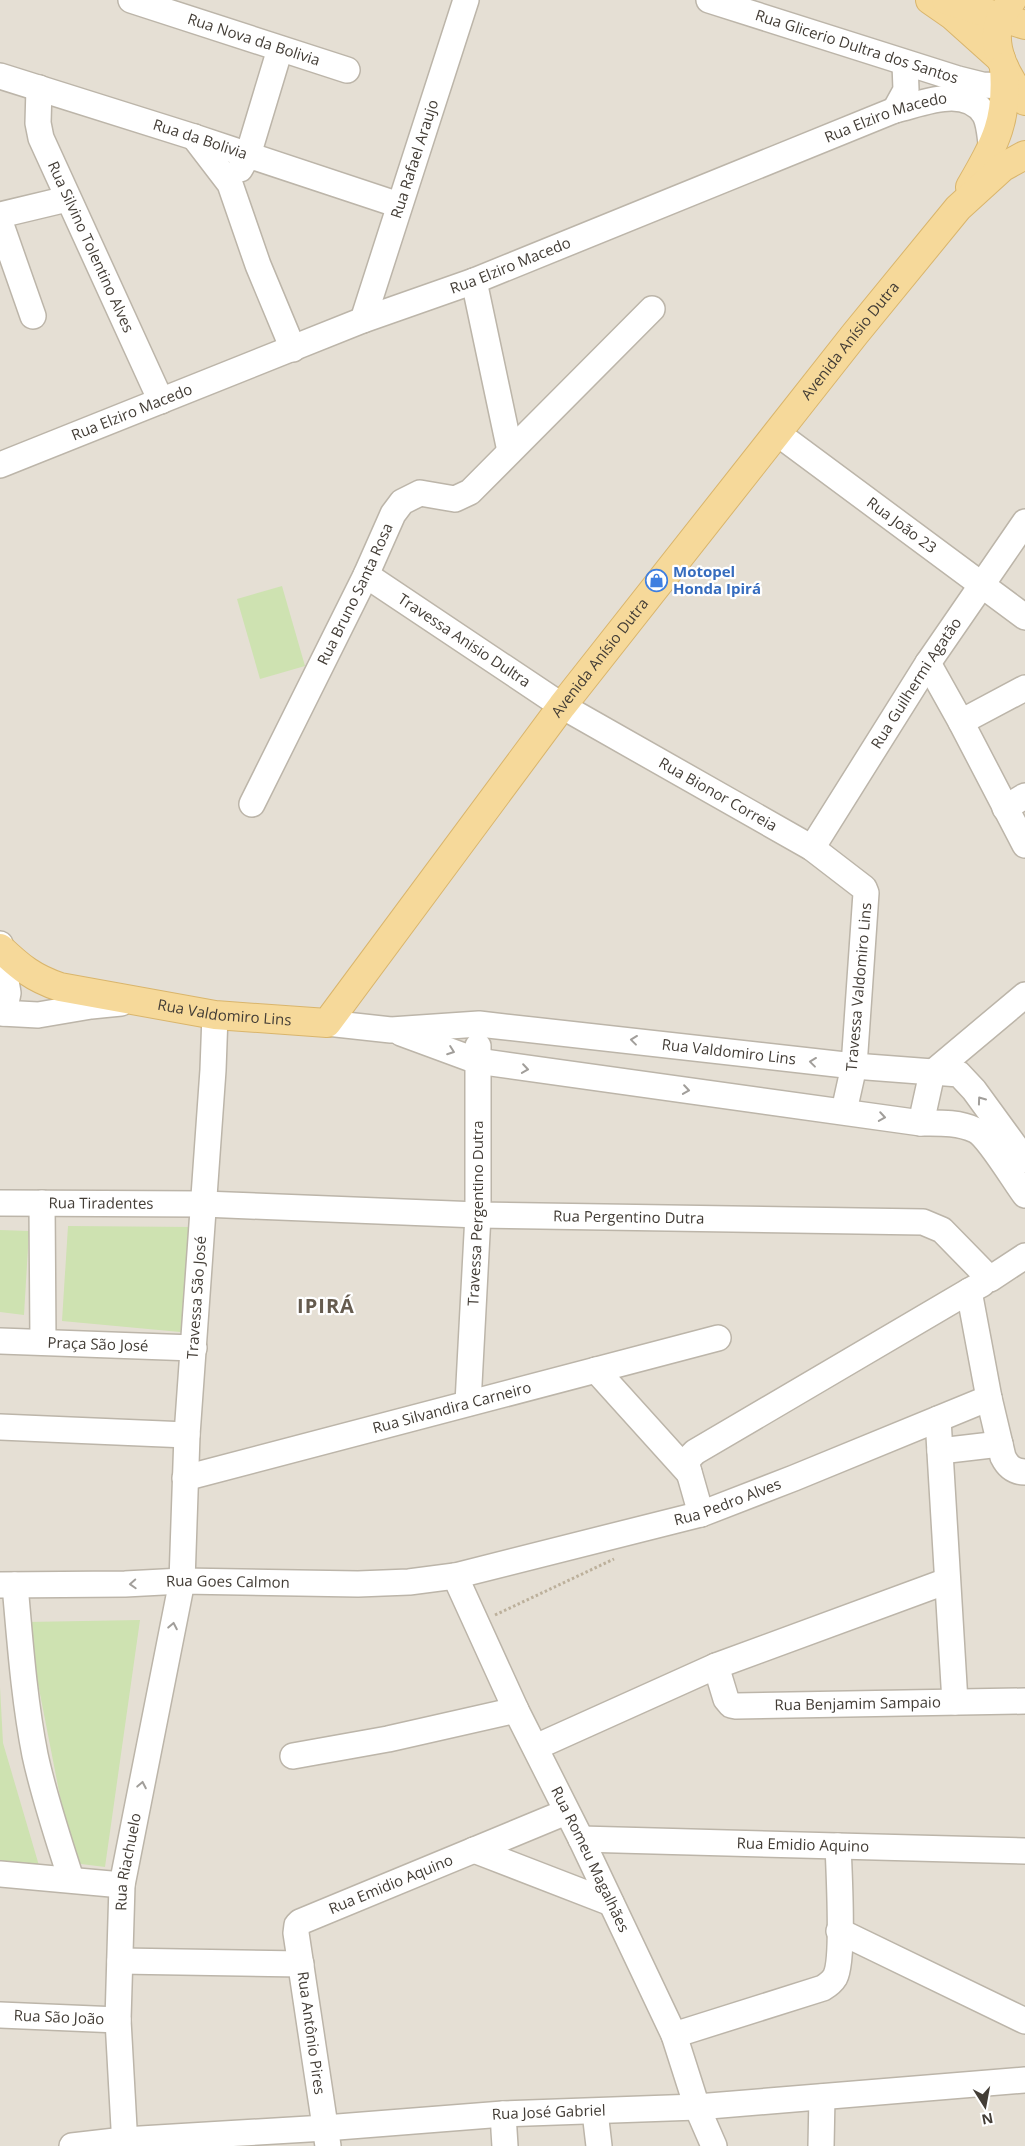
<svg xmlns="http://www.w3.org/2000/svg" width="1025" height="2146" viewBox="0 0 1025 2146" font-family="'Open Sans',sans-serif">
  <style>
    .residential { fill: #e5dfd4 }
    .green { fill: #cee2b1 }
    .lines { fill: none; stroke-linecap: round; stroke-linejoin: round }
    .minor-casing { stroke: #bcb5a9; stroke-width: 28 }
    .major-casing { stroke: #d9b56c; stroke-width: 30 }
    .path { stroke: #bcb09b; stroke-width: 3; stroke-dasharray: 2.5 2.5; stroke-linecap: butt }
    .minor { stroke: #fff; stroke-width: 25 }
    .major { stroke: #f6d99a; stroke-width: 28 }
    .oneway { stroke: #a19e9a }
    .labels { text-anchor: middle; stroke-width: 4.5; stroke-linejoin: round; paint-order: stroke }
    .street-label { font-size: 15px; fill: #433d36; stroke: #fff }
    .shop-label { font-size: 15px; font-weight: bold; fill: #366cbe; stroke: #fff; text-anchor: start }
    .district-label { font-size: 20px; font-weight: bold; letter-spacing: 1px; fill: #655b4e; stroke: #fff }
  </style>
  <rect width="100%" height="100%" fill="#f1ede6"/>
  <rect class="residential" x="0" y="0" width="1025" height="2146"/>
  <g class="green">
    <path d="M282 586 305 666 260 679 237 599Z"/>
    <path d="M68 1226 195 1227 191 1333 62 1321Z"/>
    <path d="M0 1230 29 1231 24 1315 0 1312Z"/>
    <path d="M140 1620 105 1867 73 1863 26 1622Z"/>
    <path d="M0 1687 3 1743 40 1869 0 1865Z"/>
  </g>
  <g class="lines">
    <defs>
      <g id="minor">
        <path id="s1" d="M131 0 347 70"/>
        <path id="s2" d="M709 0 958 79 982 85 1005 86"/>
        <path id="s3" d="M0 76 194 137 399 205"/>
        <path id="s4" d="M39 88 38 123 41 138 161 401"/>
        <path d="M895 110 906 90 905 63"/>
        <path d="M194 137 230 184 258 265 293 349"/>
        <path d="M240 169 248 155 280 49"/>
        <path d="M0 215 67 199"/>
        <path d="M0 222 33 316"/>
        <path d="M474 281 510 451"/>
        <path id="s5" d="M363 320 466 0"/>
        <path id="s6" d="M777 433 1025 617"/>
        <path id="s7" d="M0 465 363 320 474 281 895 110C922 104 966 84 985 115 990 125 990 139 992 150"/>
        <path id="s8" d="M366 575 562 706 812 848 864 888 866 893 854 1066 844 1111"/>
        <path d="M928 663 961 722 1025 845"/>
        <path d="M961 722 1025 688"/>
        <path id="s9" d="M252 804 366 575 393 514 402 502 420 493 455 499 470 492 652 309"/>
        <path d="M1005 808 1025 796"/>
        <path id="s10" d="M812 848 928 663 1025 522"/>
        <path d="M0 944 8 993 4 1013"/>
        <path d="M0 1013 38 1015 91 1006 121 1003"/>
        <path id="s11" d="M327 1023 391 1030 479 1024 854 1066 959 1074 974 1090 1025 1160"/>
        <path d="M401 1033 477 1061 921 1123C939 1123 958 1122 975 1130 988 1136 1015 1182 1025 1195"/>
        <path d="M921 1123 932 1073 1025 995"/>
        <path id="s12" d="M0 1203 203 1204 478 1215 923 1222 942 1230 990 1279 1025 1256"/>
        <path d="M42 1203 43 1342"/>
        <path d="M982 1284 969 1291 989 1398 1003 1457C1008 1467 1014 1472 1025 1472"/>
        <path id="s13" d="M0 1341 194 1348"/>
        <path d="M596 1370 689 1473"/>
        <path id="s14" d="M468 1403 478 1215V1046"/>
        <path d="M938 1419 955 1702"/>
        <path d="M0 1427 187 1435"/>
        <path d="M940 1451 1000 1444"/>
        <path id="s15" d="M185 1478 718 1338"/>
        <path d="M701 1514 687 1465 689 1458 695 1452 969 1291"/>
        <path id="s16" d="M455 1576 516 1710 581 1839 674 2035 697 2107 714 2146"/>
        <path id="s17" d="M0 1585 125 1584 182 1581 358 1584 409 1582 455 1576 701 1514 794 1478 989 1398"/>
        <path d="M15 1585C20 1641 24 1699 35 1755 44 1797 58 1838 71 1879"/>
        <path id="s18" d="M716 1666 726 1699 731 1705 736 1706 1025 1701"/>
        <path d="M536 1747 716 1666 947 1581"/>
        <path d="M293 1756 388 1739 516 1710"/>
        <path id="s19" d="M581 1839 1025 1851"/>
        <path d="M474 1850 611 1903"/>
        <path d="M0 1874 122 1885"/>
        <path d="M839 1931 1025 2021"/>
        <path d="M120 1961 301 1964"/>
        <path id="s20" d="M0 2015 118 2020"/>
        <path d="M674 2035 823 1988C828 1985 832 1982 835 1977 844 1961 839 1870 838 1846"/>
        <path d="M595 2112 599 2146"/>
        <path d="M503 2114 505 2146"/>
        <path id="s21" d="M72 2146 124 2140 325 2128 503 2114 697 2107 1025 2080"/>
        <path id="s22" d="M125 2146 118 2020 122 1885 182 1581 187 1435 213 1070 215 1015"/>
        <path id="s23" d="M328 2146 296 1933 297 1925 300 1922 566 1812"/>
        <path d="M821 2146 822 2097"/>
      </g>
      <g id="major">
        <path d="M930 0 953 16 1001 59"/>
        <path d="M946 0 1025 25"/>
        <path d="M1012 0C1009 5 1004 11 1001 17 988 46 1008 78 1025 101"/>
        <path d="M970 187C996 142 1008 120 1004 67"/>
        <path id="s24" d="M0 948C20 967 33 978 60 987L215 1015 327 1023 562 706 855 334 958 208 1003 167 1025 155"/>
      </g>
    </defs>
    <use href="#minor" class="minor-casing"/>
    <use href="#major" class="major-casing"/>
    <path class="path" d="M495 1615 614 1559"/>
    <use href="#minor" class="minor"/>
    <use href="#major" class="major"/>
  </g>
  <defs><path id="oneway-chevron" d="M-2-3.5L2.5 0L-2 3.5" fill="none" stroke-width="1.6" stroke-linecap="round" stroke-linejoin="round" transform="scale(1.25)"/></defs>
  <g class="oneway">
    <use href="#oneway-chevron" transform="translate(634 1040) rotate(-173)"/>
    <use href="#oneway-chevron" transform="translate(451 1051) rotate(20)"/>
    <use href="#oneway-chevron" transform="translate(813 1062) rotate(-173)"/>
    <use href="#oneway-chevron" transform="translate(525 1069) rotate(8)"/>
    <use href="#oneway-chevron" transform="translate(686 1090) rotate(8)"/>
    <use href="#oneway-chevron" transform="translate(981 1100) rotate(-126)"/>
    <use href="#oneway-chevron" transform="translate(882 1117) rotate(9)"/>
    <use href="#oneway-chevron" transform="translate(133 1584) rotate(177)"/>
    <use href="#oneway-chevron" transform="translate(173 1626) rotate(-79)"/>
    <use href="#oneway-chevron" transform="translate(142 1785) rotate(-79)"/>
  </g>
  <defs>
    <symbol id="shop-ring" viewBox="-11 -11 22 22"><circle r="9.5" fill="#fff" stroke="#3f7fe0" stroke-width="1.5"/><path d="M-5-2.5h2.3a2.7 3.5 0 0 1 5.4 0H5L5.5 6h-11ZM-1.5-2.5h3a1.5 2.3 0 0 0-3 0Z" fill="#3f7fe0"/></symbol>
  </defs>
  <g fill-rule="evenodd">
    <use href="#shop-ring" x="644" y="568" width="25" height="25"/>
  </g>
  <g class="labels">
    <g class="street-label">
      <text dy="5" stroke="none"><textPath href="#s1" startOffset="129">Rua Nova da Bolivia</textPath></text>
      <text dy="5" stroke="none"><textPath href="#s2" startOffset="155">Rua Glicerio Dultra dos Santos</textPath></text>
      <text dy="5" stroke="none"><textPath href="#s7" startOffset="952">Rua Elziro Macedo</textPath></text>
      <text dy="5" stroke="none"><textPath href="#s3" startOffset="210">Rua da Bolivia</textPath></text>
      <text dy="5" stroke="none"><textPath href="#s5" startOffset="169">Rua Rafael Araujo</textPath></text>
      <text dy="5" stroke="none"><textPath href="#s4" startOffset="170">Rua Silvino Tolentino Alves</textPath></text>
      <text dy="5" stroke="none"><textPath href="#s7" startOffset="548">Rua Elziro Macedo</textPath></text>
      <text dy="5" stroke="none"><textPath href="#s24" startOffset="1202">Avenida Anísio Dutra</textPath></text>
      <text dy="5" stroke="none"><textPath href="#s7" startOffset="142">Rua Elziro Macedo</textPath></text>
      <text dy="5" stroke="none"><textPath href="#s6" startOffset="155">Rua João 23</textPath></text>
      <text dy="5" stroke="none"><textPath href="#s9" startOffset="234">Rua Bruno Santa Rosa</textPath></text>
      <text dy="5" stroke="none"><textPath href="#s8" startOffset="118">Travessa Anisio Dultra</textPath></text>
      <text dy="5" stroke="none"><textPath href="#s24" startOffset="798">Avenida Anísio Dutra</textPath></text>
      <text dy="5" stroke="none"><textPath href="#s10" startOffset="195">Rua Guilhermi Agatão</textPath></text>
      <text dy="5" stroke="none"><textPath href="#s8" startOffset="415">Rua Bionor Correia</textPath></text>
      <text transform="translate(859 987) rotate(-85)" y="5">Travessa Valdomiro Lins</text>
      <text dy="5" stroke="none"><textPath href="#s24" startOffset="239">Rua Valdomiro Lins</textPath></text>
      <text dy="5" stroke="none"><textPath href="#s11" startOffset="404">Rua Valdomiro Lins</textPath></text>
      <text dy="5" stroke="none"><textPath href="#s12" startOffset="101">Rua Tiradentes</textPath></text>
      <text dy="5" stroke="none"><textPath href="#s14" startOffset="190">Travessa Pergentino Dutra</textPath></text>
      <text dy="5" stroke="none"><textPath href="#s12" startOffset="629">Rua Pergentino Dutra</textPath></text>
      <text dy="5" stroke="none"><textPath href="#s22" startOffset="855">Travessa São José</textPath></text>
      <text dy="5" stroke="none"><textPath href="#s13" startOffset="98">Praça São José</textPath></text>
      <text dy="5" stroke="none"><textPath href="#s15" startOffset="276">Rua Silvandira Carneiro</textPath></text>
      <text dy="5" stroke="none"><textPath href="#s17" startOffset="738">Rua Pedro Alves</textPath></text>
      <text dy="5" stroke="none"><textPath href="#s17" startOffset="228">Rua Goes Calmon</textPath></text>
      <text dy="5" stroke="none"><textPath href="#s18" startOffset="169">Rua Benjamim Sampaio</textPath></text>
      <text dy="5" stroke="none"><textPath href="#s19" startOffset="222">Rua Emidio Aquino</textPath></text>
      <text dy="5" stroke="none"><textPath href="#s16" startOffset="314">Rua Romeu Magalhães</textPath></text>
      <text dy="5" stroke="none"><textPath href="#s22" startOffset="285">Rua Riachuelo</textPath></text>
      <text dy="5" stroke="none"><textPath href="#s23" startOffset="326">Rua Emidio Aquino</textPath></text>
      <text dy="5" stroke="none"><textPath href="#s20" startOffset="59">Rua São João</textPath></text>
      <text transform="translate(311 2033) rotate(82)" y="5">Rua Antônio Pires</text>
      <text dy="5" stroke="none"><textPath href="#s21" startOffset="478">Rua José Gabriel</textPath></text>
    </g>
    <g class="shop-label">
      <text x="673" y="577">Motopel<tspan x="673" dy="17">Honda Ipirá</tspan></text>
    </g>
    <g class="district-label">
      <text x="326" y="1313">IPIRÁ</text>
    </g>
  </g>
  <g transform="translate(985 2106) rotate(169)" stroke="#ffffff" stroke-width="4" paint-order="stroke">
  <path d="M0-4L9 19L0 12L-9 19Z" fill="#433d36"/>
  <text y="-8" font-size="14" font-weight="bold" text-anchor="middle" fill="#433d36">N</text>
  </g>
</svg>
